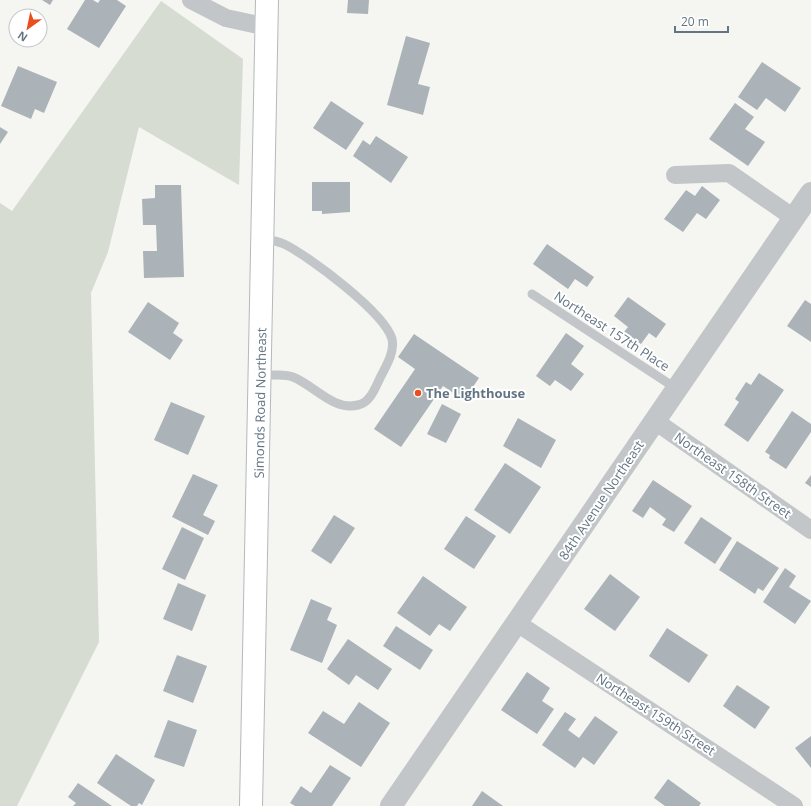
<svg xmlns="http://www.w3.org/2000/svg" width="811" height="806" viewBox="0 0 811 806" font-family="'Open Sans',sans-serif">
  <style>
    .green { fill: #d6dcd2 }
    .building { fill: #abb3b8 }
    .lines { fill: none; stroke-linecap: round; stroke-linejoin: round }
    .secondary-casing { stroke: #b4b9be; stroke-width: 24 }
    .service { stroke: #c2c6c9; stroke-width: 9 }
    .minor { stroke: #c2c6c9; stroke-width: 18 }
    .tertiary { stroke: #c2c6c9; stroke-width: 22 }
    .secondary { stroke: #fff; stroke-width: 22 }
    .poi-dot { fill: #e94f1c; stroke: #fff; stroke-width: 1.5 }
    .labels { text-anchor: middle; stroke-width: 4; stroke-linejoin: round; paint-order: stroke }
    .street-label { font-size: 13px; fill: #637483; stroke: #fff }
    .poi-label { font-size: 13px; font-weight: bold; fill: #637483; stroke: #fff; text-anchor: start }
  </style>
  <rect width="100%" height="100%" fill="#f5f5f1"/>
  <path class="green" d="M161 1 243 59 239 185 139 127 108 252 91 293 99 642 17 806H0V203L12 211Z"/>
  <g class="building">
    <path d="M42 0H53L50 5Z"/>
    <path d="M85 0H93L98 3 100 0H117L126 6 99 48 67 29Z"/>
    <path d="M348 0H369L368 14 347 13Z"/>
    <path d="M406 36 430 43 418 84 430 87 423 115 387 105Z"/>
    <path d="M762 62 801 88 785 112 766 98 757 110 738 97Z"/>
    <path d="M18 66 57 82 44 113 35 109 31 119 1 106Z"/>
    <path d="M331 101 364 123 346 150 313 128Z"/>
    <path d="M735 103 754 117 745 129 765 142 748 166 709 139Z"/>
    <path d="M0 127 8 132 0 144Z"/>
    <path d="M376 136 408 157 391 183 353 156 363 140 370 145Z"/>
    <path d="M312 182H350V212L322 214V211H312Z"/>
    <path d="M155 185H181L184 277 144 278 143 251H157L156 225H143L142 199 155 198Z"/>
    <path d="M702 186 720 200 706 219 697 213 683 232 664 219 686 190 695 196Z"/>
    <path d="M547 244 594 277 587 287 575 279 568 289 533 264Z"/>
    <path d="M628 297 666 324 656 338 649 333 641 344 624 332 628 327 614 316Z"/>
    <path d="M805 300 811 304V342L787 326Z"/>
    <path d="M148 302 179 323 173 333 183 340 170 360 128 332Z"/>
    <path d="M566 333 584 346 571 364 584 374 571 391 555 380 550 386 536 376Z"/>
    <path d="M414 334 479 378 464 400 443 386 401 447 374 429 415 369 398 357Z"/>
    <path d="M759 373 784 390 748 442 724 425 739 402 735 399 746 382 751 385Z"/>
    <path d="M171 402 205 416 188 455 154 440Z"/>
    <path d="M442 404 461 414 446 443 427 434Z"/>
    <path d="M792 411 811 424V432L786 469 769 458 770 455 765 452Z"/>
    <path d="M518 418 556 440 541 468 503 446Z"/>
    <path d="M505 463 541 487 510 534 474 510Z"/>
    <path d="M193 474 218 485 203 515 215 521 208 535 172 517Z"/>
    <path d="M811 475V487L805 483Z"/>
    <path d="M653 480 692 506 674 532 662 525 666 519 650 507 643 518 632 511Z"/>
    <path d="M334 515 355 528 331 564 311 551Z"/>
    <path d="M466 516 496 536 474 569 444 549Z"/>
    <path d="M701 517 732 538 715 564 684 543Z"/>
    <path d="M182 527 204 538 185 580 162 569Z"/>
    <path d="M737 541 779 568 763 591 758 588 755 594 719 570Z"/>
    <path d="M785 568 796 576 789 587 811 601 795 624 763 602Z"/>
    <path d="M610 574 640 597 615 631 584 609Z"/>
    <path d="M423 576 467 607 450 631 439 624 430 636 397 613Z"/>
    <path d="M178 583 206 595 192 631 163 619Z"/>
    <path d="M311 599 332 608 327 620 337 625 322 663 290 650Z"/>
    <path d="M396 626 433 650 420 670 383 646Z"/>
    <path d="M667 628 708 655 689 683 649 656Z"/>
    <path d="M348 639 392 669 378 690 356 675 349 685 327 669Z"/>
    <path d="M177 655 207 666 193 703 163 691Z"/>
    <path d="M527 672 550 688 542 701 554 709 537 734 501 710Z"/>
    <path d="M737 685 770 707 755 729 723 706Z"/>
    <path d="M359 702 390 723 361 767 308 733 323 711 344 724Z"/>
    <path d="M565 712 576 719 568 730 579 738 595 716 618 732 594 765 583 757 575 768 542 745Z"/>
    <path d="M168 720 197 730 184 767 154 757Z"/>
    <path d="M811 736V768L795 748Z"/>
    <path d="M116 754 155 780 142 805 139 803 137 806H131L97 783Z"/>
    <path d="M330 765 351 778 332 806H295L290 803 301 786 311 793Z"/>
    <path d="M668 779 701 803 699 806H665L654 798Z"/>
    <path d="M78 783 112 806H73L76 803 68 797Z"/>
    <path d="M482 791 503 806H472Z"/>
  </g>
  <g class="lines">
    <defs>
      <path id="secondary" d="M251 806 267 0"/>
    </defs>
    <use href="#secondary" class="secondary-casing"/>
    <g class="service">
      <path d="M532 294 677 389"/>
      <path d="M260 375C270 376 285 373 293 377 315 386 333 411 358 405 370 403 375 388 380 378 386 366 395 352 392 339 385 313 309 256 284 244 278 241 270 240 263 239"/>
    </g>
    <g class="minor">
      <path d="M191 0 226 18 267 27"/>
      <path d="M675 175 729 173 794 218"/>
      <path d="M655 421 811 530"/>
      <path d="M517 623 794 806"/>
    </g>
    <path class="tertiary" d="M391 806 811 193"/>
    <use href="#secondary" class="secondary"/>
  </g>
  <circle class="poi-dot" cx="418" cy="393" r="4"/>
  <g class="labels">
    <g class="street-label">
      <text transform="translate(612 331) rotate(33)" y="5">Northeast 157th Place</text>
      <text transform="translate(260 403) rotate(-89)" y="5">Simonds Road Northeast</text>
      <text transform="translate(733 475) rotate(35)" y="5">Northeast 158th Street</text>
      <text transform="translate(601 500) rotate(-56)" y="5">84th Avenue Northeast</text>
      <text transform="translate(656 714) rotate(33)" y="5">Northeast 159th Street</text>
    </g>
    <g class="poi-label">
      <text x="426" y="398">The Lighthouse</text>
    </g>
  </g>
  <g transform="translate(28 28) rotate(213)"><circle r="19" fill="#ffffff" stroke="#c1c7cd"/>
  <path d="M0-3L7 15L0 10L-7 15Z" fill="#e94f1c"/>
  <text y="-6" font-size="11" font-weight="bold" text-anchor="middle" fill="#637483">N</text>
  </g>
  <path d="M675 26v6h53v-6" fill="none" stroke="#637483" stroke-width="2"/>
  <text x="681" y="26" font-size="12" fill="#637483" stroke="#ffffff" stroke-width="3" paint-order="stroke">20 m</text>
</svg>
